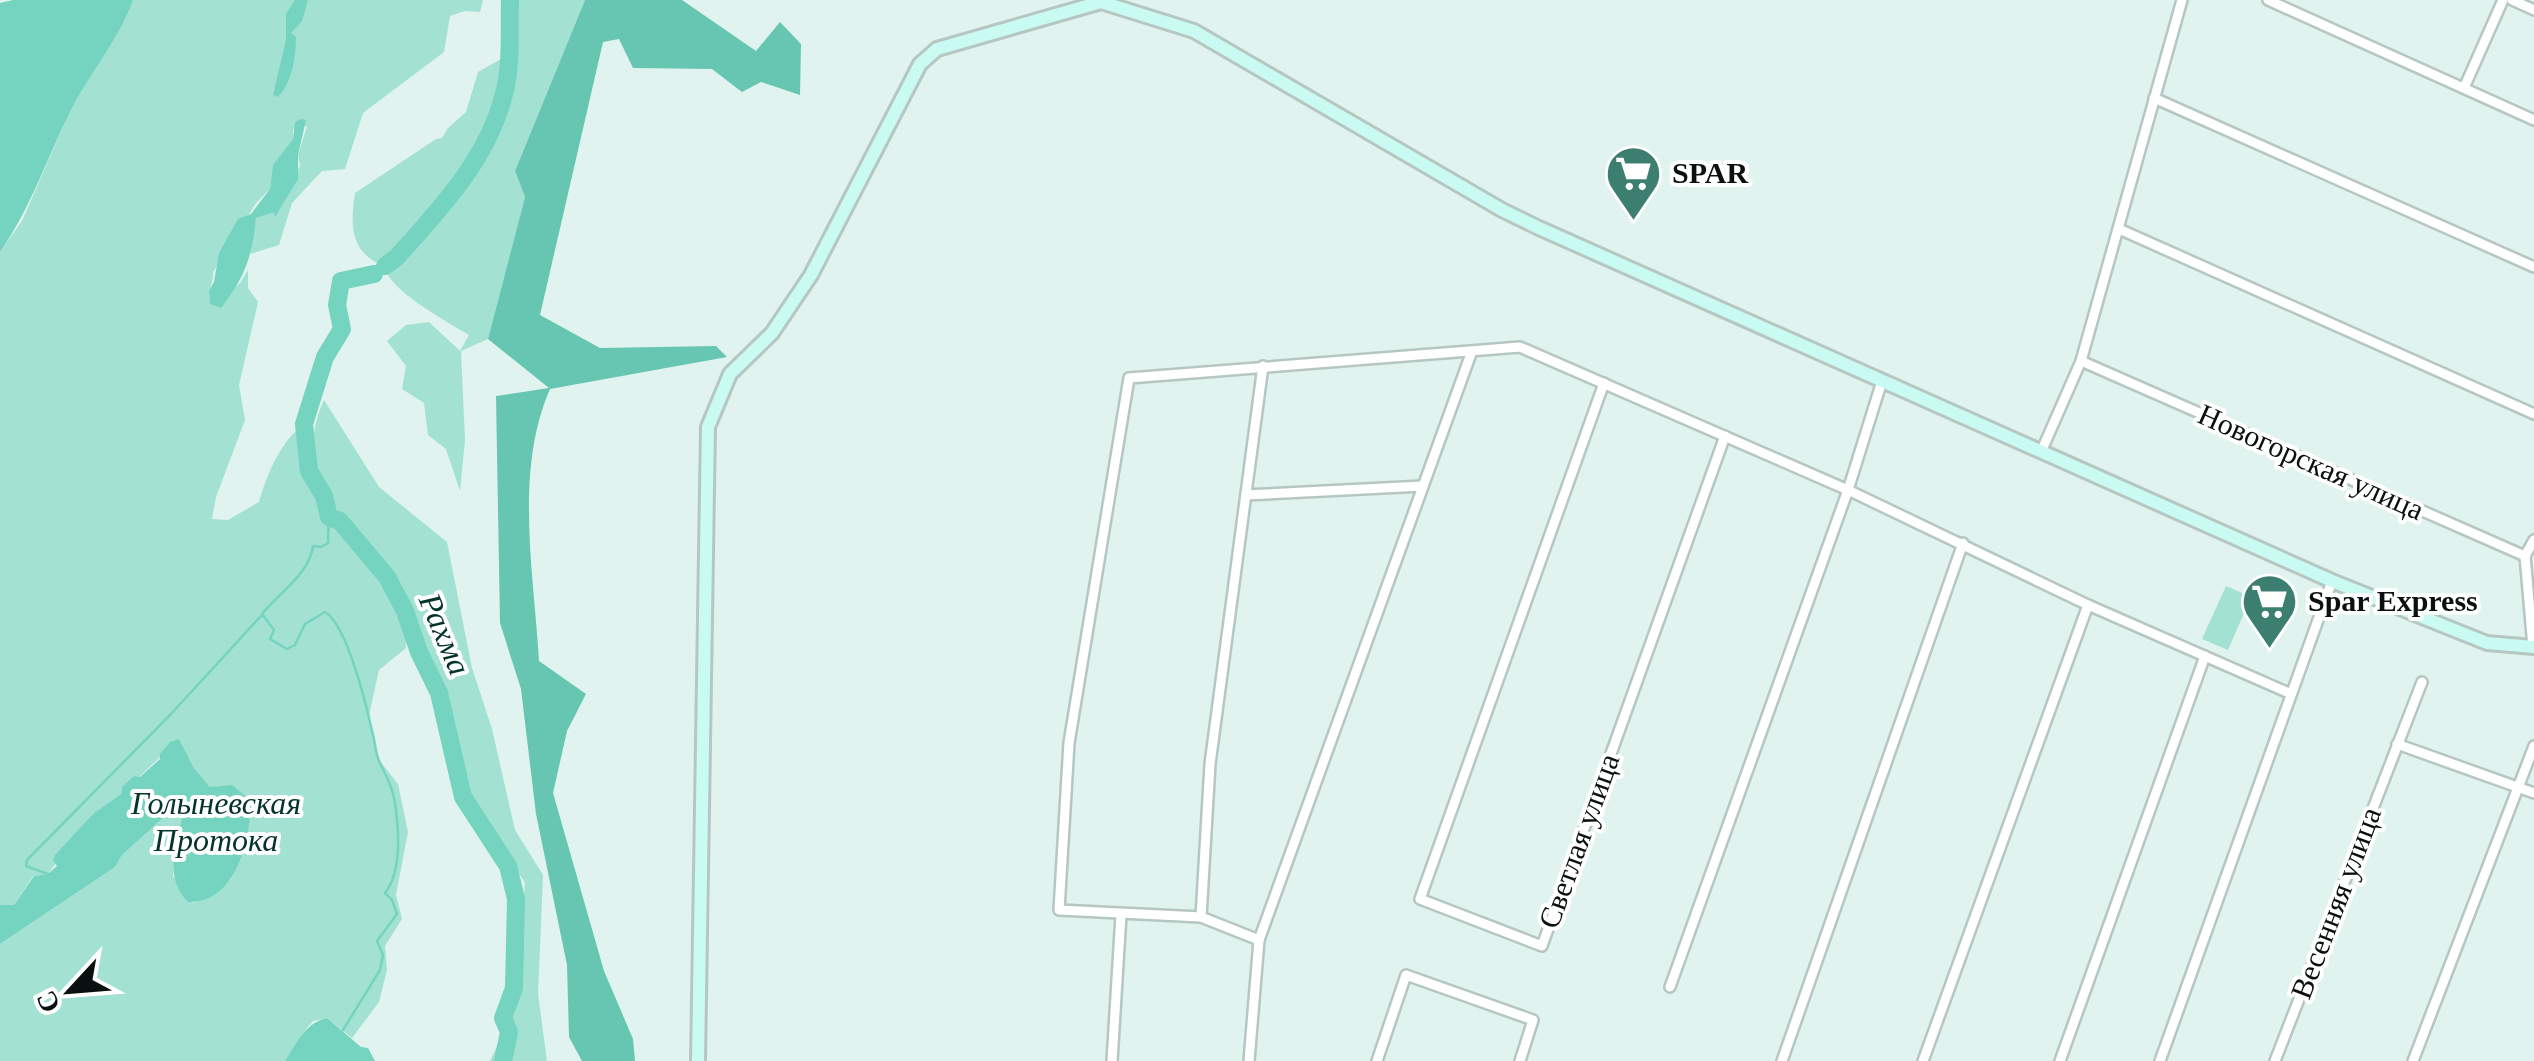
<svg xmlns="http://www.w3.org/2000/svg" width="2534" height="1061" viewBox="0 0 2534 1061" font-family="Georgia,serif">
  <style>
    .green { fill: #a3e1d2 }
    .forest { fill: #66c6b1 }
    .water { fill: #74d4bf }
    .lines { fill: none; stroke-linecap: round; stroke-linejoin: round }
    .stream { stroke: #74d4bf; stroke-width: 2.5 }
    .river { stroke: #74d4bf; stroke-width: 18 }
    .street-casing { stroke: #b6c7c2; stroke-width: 14 }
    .secondary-casing { stroke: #b6c7c2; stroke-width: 18 }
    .street { stroke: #fff; stroke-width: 9 }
    .secondary { stroke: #cafbf2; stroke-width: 12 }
    .labels { text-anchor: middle; stroke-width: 8; stroke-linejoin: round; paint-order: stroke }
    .poi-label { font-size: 30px; font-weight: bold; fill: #0a100f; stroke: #fff; text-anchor: start }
    .street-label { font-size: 30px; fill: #0a100f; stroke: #fff }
    .water-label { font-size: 32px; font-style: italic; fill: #04332b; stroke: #fff }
  </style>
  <rect width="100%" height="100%" fill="#e1f3ee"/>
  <g class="green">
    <path d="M133 0H483L480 12 465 11 450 16 444 52 363 113 345 169 322 171 292 203 279 245 250 254 256 218 275 211 276 215 300 166 298 155 307 126 293 129V139L273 166 270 189 256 203 213 272C214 284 206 292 211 304L240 283 248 270V288L258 302 239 385 245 420 216 497 212 519 228 520 259 502C267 474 280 442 304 424L309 471 324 496 329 517 340 521 374 561C338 508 292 470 324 400L379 487 447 542 472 668 492 729 515 830 543 875 538 994 547 1061H490L511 1016 525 883 467 793 439 679 407 603 391 582 405 611 406 648 379 670 369 715 379 760 398 784 408 832 396 895 402 919 385 946 387 970 379 1002 352 1038 327 1018 313 1021 307 1028 285 1061H0V944L115 867 122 855 179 802 184 809 174 850 173 876 193 903 221 889 231 879 218 786 211 788 194 768 179 739 139 777H134L122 787 121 794 94 813 48 874 33 876 14 905H0V252L22 221 70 111Z"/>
    <path d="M510 0H585L515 171 525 197 488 339 461 351 465 440 460 491 446 449 428 435 424 403 402 389 406 366 387 341 406 325 429 322 460 351 469 335C448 322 389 291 384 266 350 253 350 225 355 193L436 139 442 138 448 128 466 112 478 72 508 55Z"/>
    <path d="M2226 586 2251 597 2228 650 2202 639Z"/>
  </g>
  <path class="forest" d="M585 0H682L756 51 780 22 801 44 800 95 761 82 742 92 712 69 633 68 619 39 603 42 540 315 600 348 716 346 727 357 550 389C514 471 534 574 539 661L586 694 567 731 553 793 604 971 633 1039 635 1061H582L569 1037 567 965 536 814 521 689 500 623 496 396 549 388 488 339 525 197 515 171Z"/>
  <g class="water">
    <path d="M13 0H133C118 41 88 75 69 114 46 161 30 209 0 252V3Z"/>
    <path d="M295 0H308L302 21 291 33 296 37C296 56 292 83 278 97L273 95 286 40V14Z"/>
    <path d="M301 119 306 120 298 155V179L275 217 274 212 256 218C252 257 245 277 221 308L210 304 209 291 214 282 219 253 238 219 251 214 270 189 273 165 293 139 295 122Z"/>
    <path d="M179 739 194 768 210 787 232 785 251 801C250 839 237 903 188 902 162 876 177 840 184 809L179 803 122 855 115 867 0 944V905H14L34 876 48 874 57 866 53 860 55 855 94 813 121 794 122 787 134 776 140 777 160 759V754L170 742Z"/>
    <path d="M327 1018 361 1047 368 1048 375 1061H285C297 1043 305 1023 327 1018Z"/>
  </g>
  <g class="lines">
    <g class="stream">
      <path d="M329 517 328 543 321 547 313 546C310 573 279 593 262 614L274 630 270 639 287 649 295 645 305 624 325 612C347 625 366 704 372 731 375 740 375 752 379 761 386 776 393 787 395 804 399 829 402 872 385 893L392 900 397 914 377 941 383 955 380 970 343 1030"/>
      <path d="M48 874 26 866 27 860 171 714 261 616"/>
    </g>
    <g class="river">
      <path d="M385 266 397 257C440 209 488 159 504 94 512 65 509 30 510 0"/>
      <path d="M374 274 341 281 337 305 342 329 325 357 304 424 309 471 324 496 329 517 340 521 387 577 405 611 419 652 439 693 463 797 508 866 516 899 514 988 503 1018 509 1032 503 1061"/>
    </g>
    <defs>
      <g id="street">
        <path d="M2268 0 2534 120"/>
        <path d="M2512 0 2534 10"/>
        <path d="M2464 88 2503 0"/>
        <path d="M2154 98 2534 267"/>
        <path d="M2119 229 2534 414"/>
        <path d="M2081 361 2525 556"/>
        <path d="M1604 383 1420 899 1542 946 1725 436"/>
        <path d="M2041 452 2081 361 2182 0"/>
        <path d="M1246 495 1423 486"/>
        <path d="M2525 556 2533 647"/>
        <path d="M2525 556 2534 540"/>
        <path d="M2397 744 2534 793"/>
        <path d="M1201 917 1210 764 1263 366"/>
        <path d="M1259 940 1201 917 1059 910 1069 743 1129 378 1520 347 1848 490 2088 605 2289 693"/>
        <path d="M1670 987 1848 490 1882 381"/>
        <path d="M1112 1061 1121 915"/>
        <path d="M1249 1061 1259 940 1472 351"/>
        <path d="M1377 1061 1406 975 1533 1020 1520 1061"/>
        <path d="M1782 1061 1963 543"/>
        <path d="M1923 1061 2088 605"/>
        <path d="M2060 1061 2205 656"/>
        <path d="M2160 1061 2332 581"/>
        <path d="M2275 1061 2422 682"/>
        <path d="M2413 1061 2534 746"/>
      </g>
      <path id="secondary" d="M698 1061 708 427 730 374 772 333 811 275 920 64 937 49 1101 2 1194 31 1502 210 1539 228 2332 581 2487 643 2534 647"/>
    </defs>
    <use href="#street" class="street-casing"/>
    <use href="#secondary" class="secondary-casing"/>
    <use href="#street" class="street"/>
    <use href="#secondary" class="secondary"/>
  </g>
  <defs>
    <symbol id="supermarket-pin" viewBox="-11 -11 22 30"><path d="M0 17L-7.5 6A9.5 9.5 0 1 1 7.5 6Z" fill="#3c7f70" stroke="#fff"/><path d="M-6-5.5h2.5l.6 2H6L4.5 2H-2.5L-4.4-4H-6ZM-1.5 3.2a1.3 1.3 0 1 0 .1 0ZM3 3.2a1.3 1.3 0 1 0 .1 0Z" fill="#fff"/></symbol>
  </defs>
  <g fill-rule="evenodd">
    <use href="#supermarket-pin" x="1602" y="142" width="63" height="86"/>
    <use href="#supermarket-pin" x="2238" y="570" width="63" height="86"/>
  </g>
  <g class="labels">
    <g class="poi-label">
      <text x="1672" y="183">SPAR</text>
      <text x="2308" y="611">Spar Express</text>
    </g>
    <g class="street-label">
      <text transform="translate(2311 462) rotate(24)" y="10">Новогорская улица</text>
      <text transform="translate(1579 841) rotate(-70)" y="10">Светлая улица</text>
      <text transform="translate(2336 903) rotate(-69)" y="10">Весенняя улица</text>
    </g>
    <g class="water-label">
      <text transform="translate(445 634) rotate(67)" y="11">Рахма</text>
      <text x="216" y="814">Голыневская<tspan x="216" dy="37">Протока</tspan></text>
    </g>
  </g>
  <g transform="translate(70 991) rotate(244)" stroke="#ffffff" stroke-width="8" paint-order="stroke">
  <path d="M0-8L18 38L0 25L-18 38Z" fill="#0a100f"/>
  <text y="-15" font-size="28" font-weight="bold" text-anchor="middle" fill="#0a100f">С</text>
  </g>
</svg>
